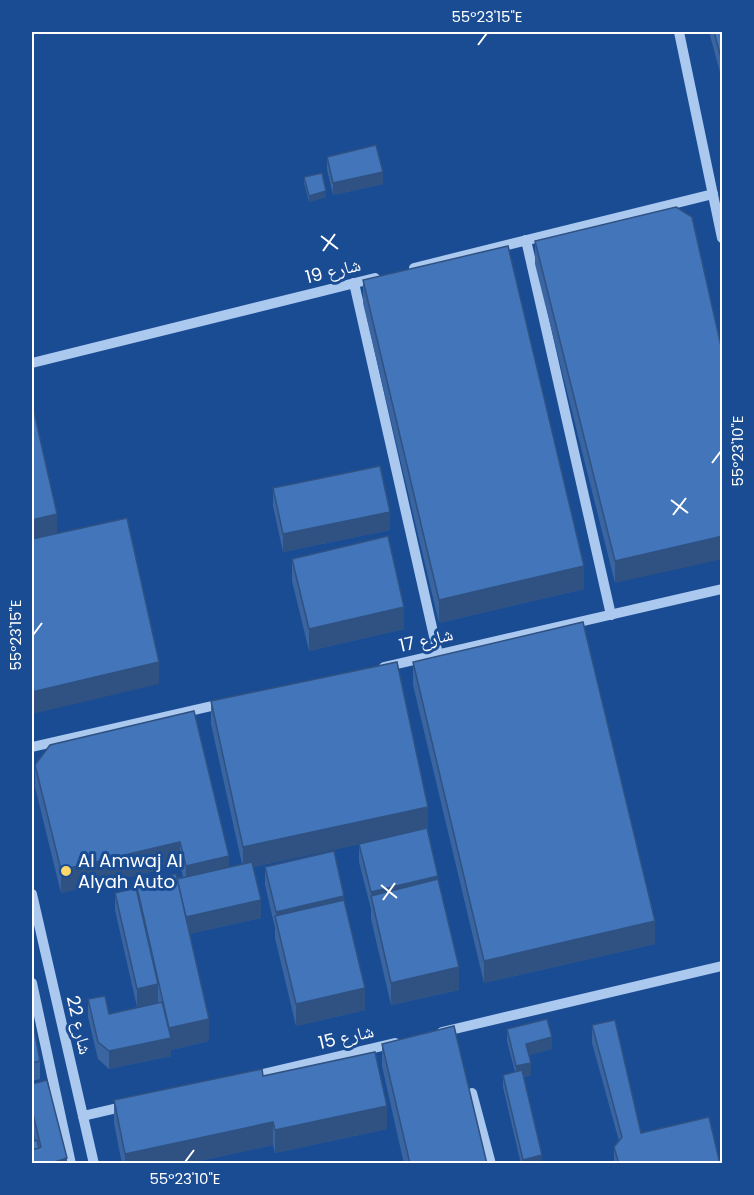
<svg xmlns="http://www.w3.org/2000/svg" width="754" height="1195" viewBox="0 0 754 1195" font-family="Poppins,'Noto Naskh Arabic',sans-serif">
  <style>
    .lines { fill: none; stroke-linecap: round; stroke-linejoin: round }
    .minor { stroke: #abc8ef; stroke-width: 10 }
    .wall { fill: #3a65a0 }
    .shaded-wall { fill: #2f5282 }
    .building { fill: #4375ba; stroke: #2f5282; stroke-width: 1.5 }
    .ticks { fill: none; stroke: #fff; stroke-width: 2 }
    .poi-dot { fill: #ffd869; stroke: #1a4c93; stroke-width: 2 }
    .labels { text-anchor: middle; stroke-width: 6; stroke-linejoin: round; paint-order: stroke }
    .street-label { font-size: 18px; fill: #fff; stroke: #1a4c93 }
    .poi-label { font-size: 18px; fill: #fff; stroke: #1a4c93; text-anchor: start }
    .neatline { fill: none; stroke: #fff; stroke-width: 2 }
    .ticks-label { font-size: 15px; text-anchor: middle; fill: #fff }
  </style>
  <rect width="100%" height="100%" fill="#1a4c93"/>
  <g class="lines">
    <g class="minor">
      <path d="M679 32 722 238"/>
      <path d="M526 240 611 615"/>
      <path d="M414 268 713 194"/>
      <path d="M354 283 438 654"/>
      <path d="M32 363 375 278"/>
      <path d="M384 667 722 589"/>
      <path d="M32 747 225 703"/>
      <path d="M32 894 94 1164"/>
      <path d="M32 983 71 1164"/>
      <path d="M442 1032 722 966"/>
      <path d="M250 1077 395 1043"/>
      <path d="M472 1093 491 1164"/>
      <path d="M83 1116 126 1106"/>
    </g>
  </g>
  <g class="wall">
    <path d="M709 32H723V83Z"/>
    <path d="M327 157 383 184 333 195 327 169Z"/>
    <path d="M304 177 326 197 309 202 304 183Z"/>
    <path d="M535 241 723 355 615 583 535 264Z"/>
    <path d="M363 280 584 589 439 623 363 303Z"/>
    <path d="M273 488 390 530 283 552 273 506Z"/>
    <path d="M292 559 404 629 309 651 292 581Z"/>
    <path d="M413 662 655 944 484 983 413 685Z"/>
    <path d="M211 701 428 830 438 879 459 990 391 1005 371 919V909L359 862V844L253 867 261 918 189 934 209 1041 171 1050V1056L109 1069 98 1059 88 1017V999L109 1014 158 1003V1002L137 1007 115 910V893L136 888V883L183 877 180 865 61 893 35 787V765L229 867 242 864 211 724Z"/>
    <path d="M265 867 344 901 365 1010 296 1026 275 938V928L265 885Z"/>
    <path d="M32 1018 40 1061V1079L32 1081Z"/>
    <path d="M592 1025 641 1133 720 1164H614V1147L619 1141 592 1043Z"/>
    <path d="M507 1029 552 1049 529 1055 531 1075 524 1077 542 1164H521L503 1087V1075L515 1072 507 1041Z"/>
    <path d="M382 1044 487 1164H404L382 1066Z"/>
    <path d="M263 1076 387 1129 275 1153 273 1145 186 1164H122L114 1123V1100Z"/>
    <path d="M32 1084 67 1164H32L35 1141 32 1127Z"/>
  </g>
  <g class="shaded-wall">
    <path d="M383 172V184L333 195V183Z"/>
    <path d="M326 191V197L309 202V196Z"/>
    <path d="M390 512V530L283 552V534Z"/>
    <path d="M57 514V537L32 543V520Z"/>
    <path d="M723 536V559L615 583V561Z"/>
    <path d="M584 566V589L439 623V600Z"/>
    <path d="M404 607V629L309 651V629Z"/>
    <path d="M159 662V684L32 714V692Z"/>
    <path d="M428 807V830L243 869V847Z"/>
    <path d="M180 842V865L61 893V870Z"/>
    <path d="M229 856V879L186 889V866Z"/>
    <path d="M438 876V894L371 896V909V892Z"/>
    <path d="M344 896V914L276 917V912Z"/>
    <path d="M261 900V918L185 935V917Z"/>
    <path d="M655 921V944L484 983V961Z"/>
    <path d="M459 967V990L391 1005V983Z"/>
    <path d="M158 984V1002L137 1007V989Z"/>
    <path d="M365 988V1010L296 1026V1004Z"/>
    <path d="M209 1019V1041L171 1050V1056L109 1069V1051L169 1038V1028Z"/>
    <path d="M552 1037V1049L526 1056V1044Z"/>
    <path d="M531 1063V1075L516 1078V1066Z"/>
    <path d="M387 1106V1129L275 1153V1130Z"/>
    <path d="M273 1122V1145L186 1164H125V1154Z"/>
    <path d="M542 1155V1164H523V1160Z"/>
    <path d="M67 1158V1164H48Z"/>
  </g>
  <g class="building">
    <path d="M714 32H723V65Z"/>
    <path d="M376 145 383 172 333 183 327 157Z"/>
    <path d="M322 173 326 191 309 196 304 177Z"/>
    <path d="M676 207 692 217 723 355V536L615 561 535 241Z"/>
    <path d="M508 246 584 566 439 600 363 280Z"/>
    <path d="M32 403 57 514 32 520Z"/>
    <path d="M380 466 390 512 283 534 273 488Z"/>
    <path d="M127 518 159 662 32 692V539Z"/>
    <path d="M388 536 404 607 309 629 292 559Z"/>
    <path d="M583 622 655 921 484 961 413 662Z"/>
    <path d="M397 662 428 807 243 847 211 701Z"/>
    <path d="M194 711 229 856 186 866 180 842 61 870 35 765 50 745Z"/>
    <path d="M427 828 438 876 371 892 359 844Z"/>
    <path d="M334 851 344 896 276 912 265 867Z"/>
    <path d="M252 862 261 900 186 917 177 879Z"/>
    <path d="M176 874 209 1019 169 1028 136 883Z"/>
    <path d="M438 879 459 967 391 983 371 896Z"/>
    <path d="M136 888 158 984 137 989 115 893Z"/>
    <path d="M344 900 365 988 296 1004 275 916Z"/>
    <path d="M105 996 109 1014 162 1002 171 1038 109 1051 98 1042 88 999Z"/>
    <path d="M32 1018 40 1061 32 1063Z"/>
    <path d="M547 1019 552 1037 526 1044 531 1063 516 1066 507 1029Z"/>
    <path d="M615 1020 641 1133 709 1117 720 1164H619L614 1147 622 1137 592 1025Z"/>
    <path d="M454 1026 487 1164H410L382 1044Z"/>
    <path d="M375 1052 387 1106 275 1130 273 1122 125 1154 114 1100 262 1069 263 1076Z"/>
    <path d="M522 1070 542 1155 523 1160 503 1075Z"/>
    <path d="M47 1080 67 1158 48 1164H32V1150L41 1147 32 1110V1084Z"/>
    <path d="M37 1140 39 1148 32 1150V1142Z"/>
  </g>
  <path class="ticks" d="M478 45 487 33M321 236 338 249M323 251 335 234M712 463 721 451M671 500 688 513M673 515 686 498M33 635 42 623M381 885 397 898M383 900 395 883M185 1162 194 1150"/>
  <circle class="poi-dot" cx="66" cy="871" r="6"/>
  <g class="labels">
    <g class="street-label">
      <text transform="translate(333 271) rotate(-14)" y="6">شارع 19</text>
      <text transform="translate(426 640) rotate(-13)" y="6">شارع 17</text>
      <text transform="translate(79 1025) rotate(77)" y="6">شارع 22</text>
      <text transform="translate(346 1037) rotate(-13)" y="6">شارع 15</text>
    </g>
    <g class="poi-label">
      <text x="78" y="867">Al Amwaj Al<tspan x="78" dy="21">Alyah Auto</tspan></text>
    </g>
  </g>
  <rect width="754" height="1195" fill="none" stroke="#1a4c93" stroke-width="66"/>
  <rect x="33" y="33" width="688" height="1129" class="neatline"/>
  <g class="ticks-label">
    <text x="487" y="22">55°23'15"E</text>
    <text transform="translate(738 451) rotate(-90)" y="5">55°23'10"E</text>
    <text transform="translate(16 635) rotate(-90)" y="5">55°23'15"E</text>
    <text x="185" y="1184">55°23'10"E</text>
  </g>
</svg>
